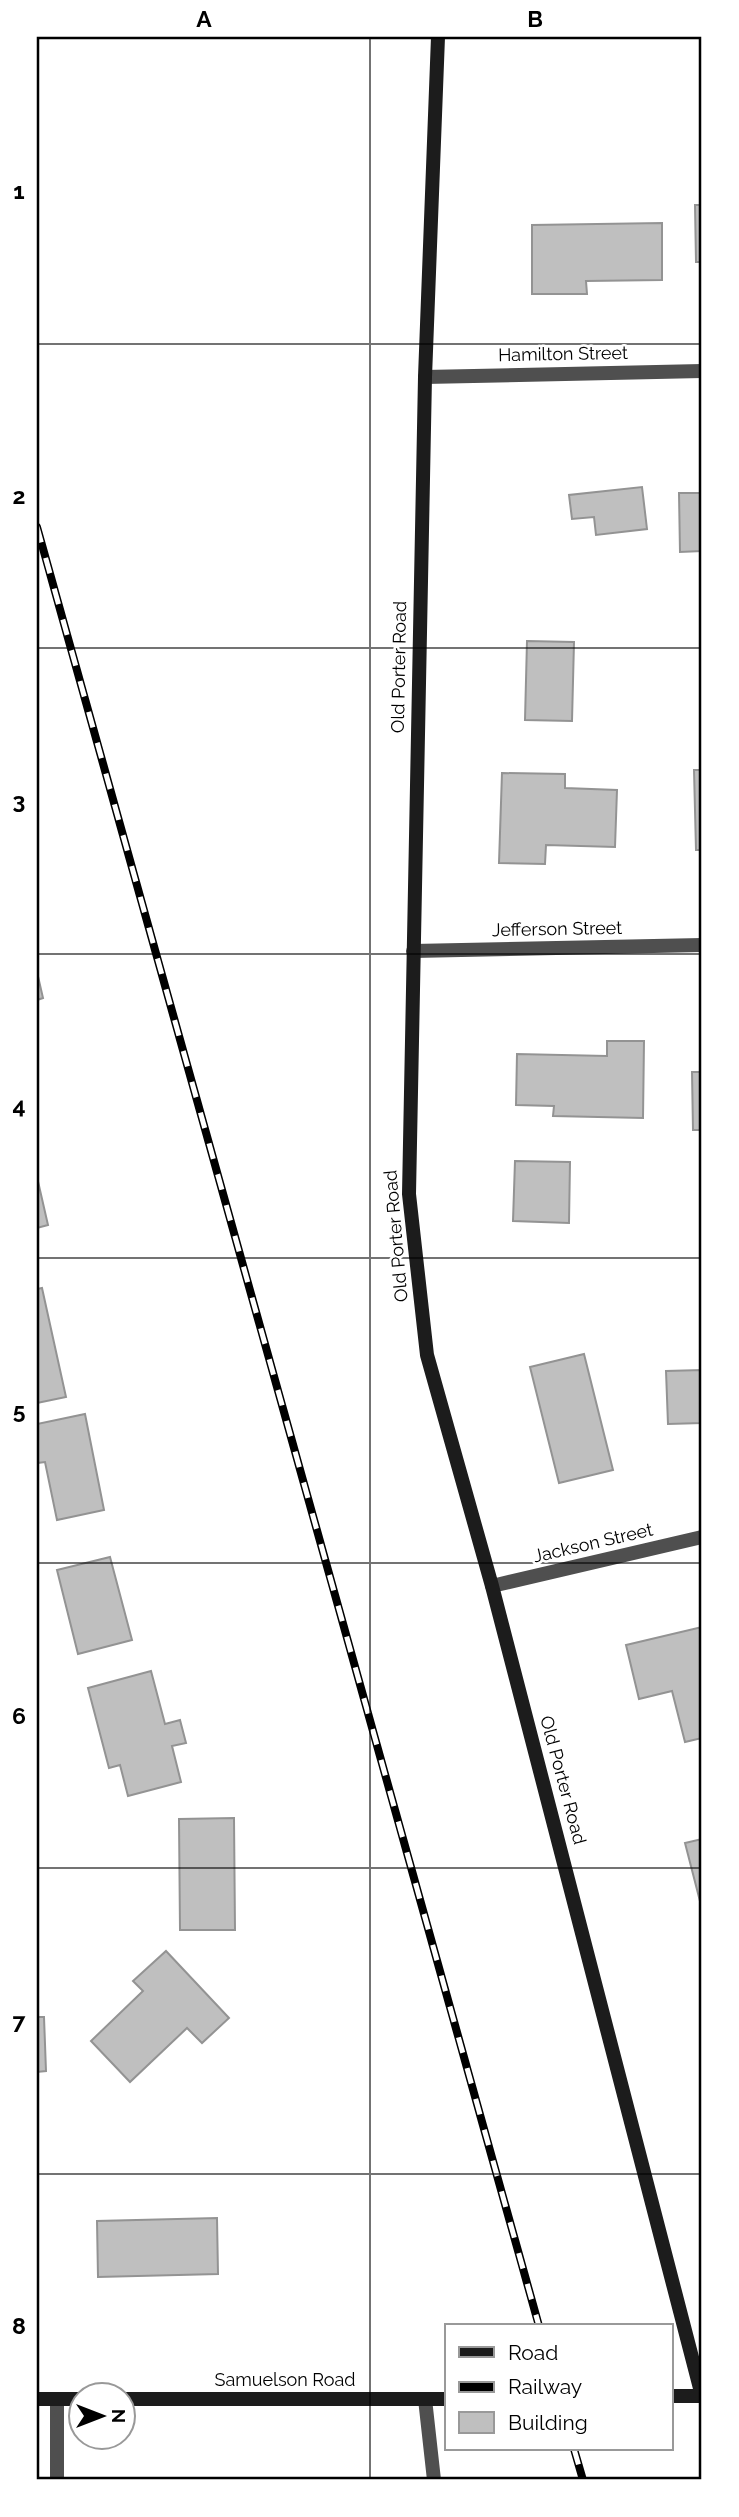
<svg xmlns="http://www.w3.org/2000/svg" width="739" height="2517" viewBox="0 0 739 2517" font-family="Raleway,sans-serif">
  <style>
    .building { fill: #bfbfbf; stroke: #939393; stroke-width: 2 }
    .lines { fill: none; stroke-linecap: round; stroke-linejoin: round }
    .street { stroke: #4f4f4f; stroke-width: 14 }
    .secondary { stroke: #1c1c1c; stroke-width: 14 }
    .rail-casing { stroke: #000; stroke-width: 8 }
    .rail { stroke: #fff; stroke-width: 5; stroke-dasharray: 16; stroke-linecap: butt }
    .grid { fill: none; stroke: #000; stroke-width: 2; stroke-opacity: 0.55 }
    .labels { text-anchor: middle; stroke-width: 5; stroke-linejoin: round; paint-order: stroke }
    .street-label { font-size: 18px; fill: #000; stroke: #fff }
    .neatline { fill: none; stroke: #000; stroke-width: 2.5 }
    .grid-label { font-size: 23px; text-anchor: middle; font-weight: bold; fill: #000 }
  </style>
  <rect width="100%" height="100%" fill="#fff"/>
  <g class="building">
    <path d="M695 205H702V262H696Z"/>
    <path d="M662 223V280L586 281 587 294H532V225Z"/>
    <path d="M642 487 647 529 596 535 594 517 572 519 569 495Z"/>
    <path d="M679 493H702V551L680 552Z"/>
    <path d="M527 641 574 642 572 721 525 720Z"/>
    <path d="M694 770H702V850H696Z"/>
    <path d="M502 773 565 774V788L617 790 615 847 546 845 545 864 499 863Z"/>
    <path d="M37 972 43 998 37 1000Z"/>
    <path d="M607 1041H644L643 1118 553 1116 554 1106 516 1105 517 1054 607 1056Z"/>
    <path d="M692 1072H702V1130H693Z"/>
    <path d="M515 1161 570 1162 569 1223 513 1221Z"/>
    <path d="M37 1177 48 1225 37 1228Z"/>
    <path d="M42 1288 66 1397 37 1403V1289Z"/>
    <path d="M584 1354 613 1470 559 1483 530 1367Z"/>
    <path d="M702 1370V1423L668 1424 666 1371Z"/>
    <path d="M85 1414 104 1510 57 1520 45 1462 37 1463V1424Z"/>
    <path d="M110 1557 132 1640 78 1654 57 1570Z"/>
    <path d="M702 1627V1738L685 1742 672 1691 639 1699 626 1645Z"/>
    <path d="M151 1671 165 1724 180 1720 186 1743 172 1746 181 1782 128 1796 120 1765 109 1768 88 1688Z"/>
    <path d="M234 1818 235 1930H180L179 1819Z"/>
    <path d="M702 1839V1909L685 1843Z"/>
    <path d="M166 1951 229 2018 202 2043 187 2028 130 2082 91 2041 143 1991 133 1981Z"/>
    <path d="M37 2017H44L46 2071 37 2072Z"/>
    <path d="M217 2218 218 2274 98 2277 97 2221Z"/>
  </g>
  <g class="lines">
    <g class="street">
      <path d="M425 377 702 371"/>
      <path d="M413 951 702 945"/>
      <path d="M492 1586 702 1537"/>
      <path d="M57 2399V2480"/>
      <path d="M425 2399 434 2480"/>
    </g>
    <g class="secondary">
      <path d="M438 37 425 377 409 1194 427 1355 492 1586 702 2396"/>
      <path d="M671 2396H702"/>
      <path d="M37 2399H80"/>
      <path d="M122 2399H447"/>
    </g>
    <defs>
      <g id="rail">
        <path d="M37 527 539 2326"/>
        <path d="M574 2449 583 2480"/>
      </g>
    </defs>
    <use href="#rail" class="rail-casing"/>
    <use href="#rail" class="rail"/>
  </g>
  <path class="grid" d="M370 37V2480M37 344H702M37 648H702M37 954H702M37 1258H702M37 1563H702M37 1868H702M37 2174H702"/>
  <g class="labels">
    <g class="street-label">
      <text transform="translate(563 354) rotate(-1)" y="6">Hamilton Street</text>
      <text transform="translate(399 667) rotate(-89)" y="6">Old Porter Road</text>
      <text transform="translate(557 929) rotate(-1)" y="6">Jefferson Street</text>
      <text transform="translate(396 1236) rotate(-95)" y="6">Old Porter Road</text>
      <text transform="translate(593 1543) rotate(-13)" y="6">Jackson Street</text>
      <text transform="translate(563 1780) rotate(75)" y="6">Old Porter Road</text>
      <text x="285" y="2386">Samuelson Road</text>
    </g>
  </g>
  <rect width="739" height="2517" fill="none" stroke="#ffffff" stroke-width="77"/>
  <rect x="445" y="2324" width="228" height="126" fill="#ffffff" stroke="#999999" stroke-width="2"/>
  <rect x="459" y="2347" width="35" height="10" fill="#1c1c1c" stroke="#999999" stroke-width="2"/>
  <text x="508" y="2360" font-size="21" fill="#000000">Road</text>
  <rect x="459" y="2382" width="35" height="10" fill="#000000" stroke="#999999" stroke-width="2"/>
  <text x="508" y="2394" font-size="21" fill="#000000">Railway</text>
  <rect x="459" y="2412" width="35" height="21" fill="#bfbfbf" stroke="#999999" stroke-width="2"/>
  <text x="508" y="2430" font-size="21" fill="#000000">Building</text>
  <g transform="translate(102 2416) rotate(90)"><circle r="33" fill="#ffffff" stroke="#999999" stroke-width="2"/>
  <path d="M0-5L12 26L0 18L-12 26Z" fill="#000000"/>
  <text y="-10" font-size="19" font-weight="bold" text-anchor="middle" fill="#000000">N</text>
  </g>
  <rect x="38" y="38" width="662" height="2440" class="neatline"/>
  <g class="grid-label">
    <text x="204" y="27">A</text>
    <text x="535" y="27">B</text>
    <text x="19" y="199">1</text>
    <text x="19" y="504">2</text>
    <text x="19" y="809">3</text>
    <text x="19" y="1114">4</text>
    <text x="19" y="1419">5</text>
    <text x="19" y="1724">6</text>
    <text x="19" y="2029">7</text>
    <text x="19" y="2334">8</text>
  </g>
</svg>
